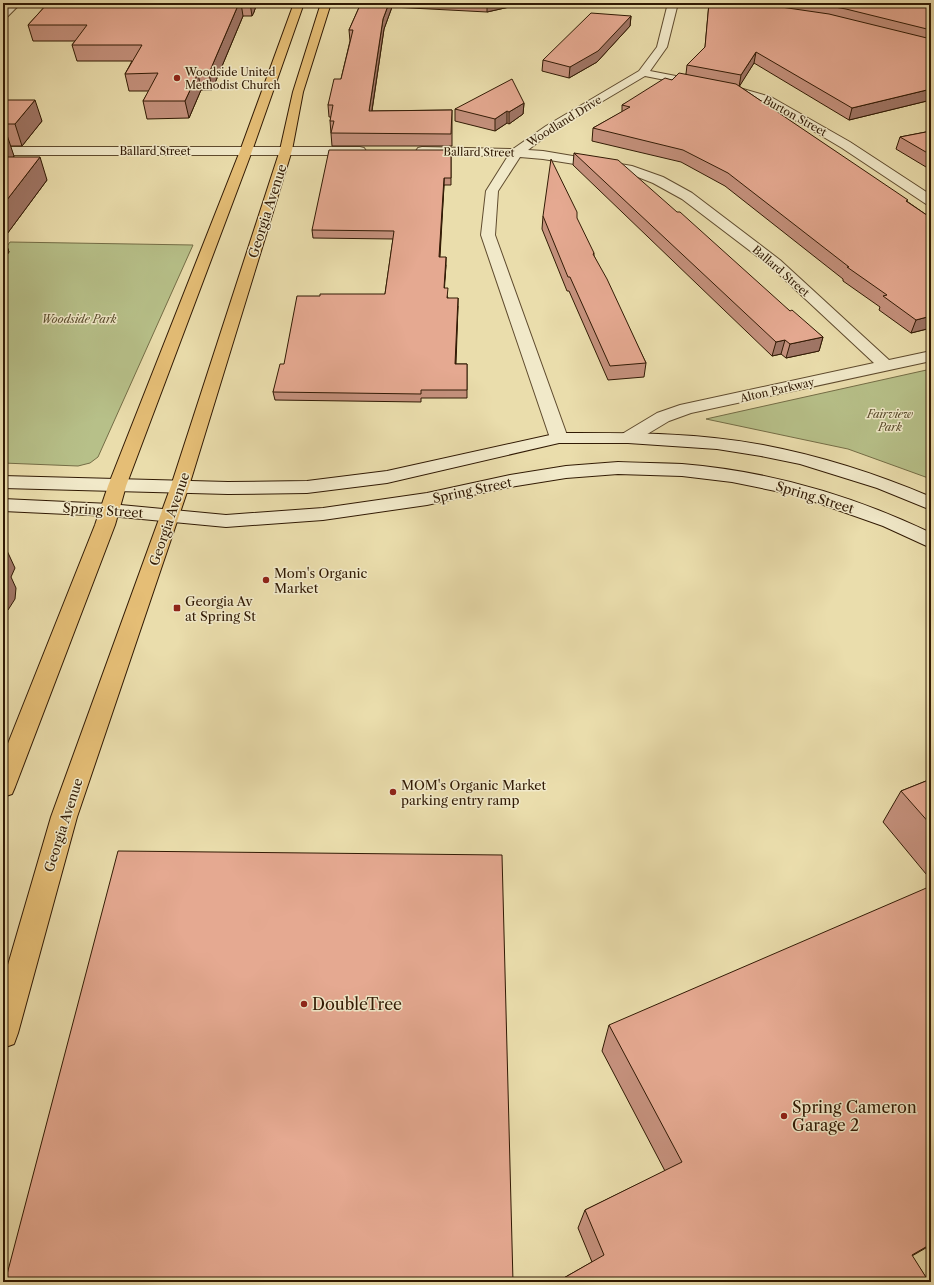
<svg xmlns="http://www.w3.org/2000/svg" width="934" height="1285" viewBox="0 0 934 1285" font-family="'Libre Caslon Text',serif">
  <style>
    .green { fill: #b7c089; stroke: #746d46 }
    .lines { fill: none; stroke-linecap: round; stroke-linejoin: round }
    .minor-casing { stroke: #5f4b2e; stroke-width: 2 }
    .secondary-casing { stroke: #311a04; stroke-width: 2 }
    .primary-casing { stroke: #311a04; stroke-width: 2 }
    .minor { fill: #f1e9c9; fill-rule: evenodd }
    .secondary { fill: #f1e9c9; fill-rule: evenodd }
    .primary { fill: #e5be76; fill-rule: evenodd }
    .wall { fill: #c5917d; stroke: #311a04 }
    .shaded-wall { fill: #a07666; stroke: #311a04 }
    .building { fill: #e5a991; stroke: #311a04 }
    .poi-dot { fill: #8f2418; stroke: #f1e9c9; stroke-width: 1.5 }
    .labels { text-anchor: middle; stroke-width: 3; stroke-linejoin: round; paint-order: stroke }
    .far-poi-label { font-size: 11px; fill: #311a04; stroke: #f1e9c9; text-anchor: start }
    .far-street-label { font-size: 11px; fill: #311a04; stroke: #f1e9c9 }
    .far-park-label { font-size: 11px; font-style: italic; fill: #594c2c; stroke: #f1e9c9 }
    .street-label { font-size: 13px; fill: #311a04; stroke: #f1e9c9 }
    .poi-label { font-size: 13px; fill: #311a04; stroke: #f1e9c9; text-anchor: start }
    .near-poi-label { font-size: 16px; fill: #311a04; stroke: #f1e9c9; text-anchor: start }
  </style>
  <rect width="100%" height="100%" fill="#eaddac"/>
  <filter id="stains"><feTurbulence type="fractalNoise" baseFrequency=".005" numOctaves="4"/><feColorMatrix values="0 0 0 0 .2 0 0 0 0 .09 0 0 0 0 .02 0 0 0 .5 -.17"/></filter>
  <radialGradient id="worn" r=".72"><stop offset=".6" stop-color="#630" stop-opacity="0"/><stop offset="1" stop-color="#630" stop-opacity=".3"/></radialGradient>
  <g class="green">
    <path d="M10 242 193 245 98 457 90 463 78 466 3 463V252Z"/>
    <path d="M931 369V479L848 449 706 419Z"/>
  </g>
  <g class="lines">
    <defs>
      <g id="minor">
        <path d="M11 3H21L6 18 3 19V11Z"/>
        <path d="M668 3H678L667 47 650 71 743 89 771 97 850 142 931 195V205L926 204 842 148 763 101 741 95 645 76 554 130 528 150 543 151 632 166 663 177 692 193 780 260 889 360 931 351V361L691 413 669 421 634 442 628 443 622 442 619 438 622 434 657 413 680 405 874 363 770 266 682 199 653 183 625 172 543 159 520 157 498 191 495 235 568 438 565 442 559 443 553 442 550 438 481 235 486 191 508 156 422 155 418 154 416 151 418 148 422 147 513 149 546 126 639 71 657 47Z"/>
        <path d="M694 3C705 3 736 0 743 7L738 10 699 6Z"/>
        <path d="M3 147H360L364 148 366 151 364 154 360 155H3Z"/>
      </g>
      <g id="secondary">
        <path d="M559 433C626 433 696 432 763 445 821 456 877 474 931 497V510L877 488 800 464 761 456 717 449 628 443H559L387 483 307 493 228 494 3 488V476L228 482 307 481 387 471Z"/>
        <path d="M618 462C639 463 661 463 682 464 768 471 854 496 931 533V548L883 526 795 495 732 482 682 476 618 474 566 478 510 487 427 505 323 520 226 527 110 516 3 511V499L110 504 226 515 323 508 427 493 510 475 566 466Z"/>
      </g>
      <g id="primary">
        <path d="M294 3H304L252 151 126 486 115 525 15 787 12 794 3 797V756L95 525 108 486 240 151Z"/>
        <path d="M321 3H331L303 92 292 150 189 486 77 817 18 1033 14 1044 3 1048V982L51 817 171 486 280 150 293 92Z"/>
      </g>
    </defs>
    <use href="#minor" class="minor-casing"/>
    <use href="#secondary" class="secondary-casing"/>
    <use href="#primary" class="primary-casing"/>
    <use href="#minor" class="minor"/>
    <use href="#secondary" class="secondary"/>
    <use href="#primary" class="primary"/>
  </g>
  <g class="wall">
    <path d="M48 3H257L254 12 252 16H243L212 90H201L189 118 147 119 143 101 149 91H129L125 74 132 61H77L72 45 75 41H33L28 25Z"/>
    <path d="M361 3H527L487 12 392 7 384 29 372 111 452 110V146H332L330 121 331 117H329L328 105 341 79 350 41 349 30Z"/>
    <path d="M709 3H931V100L849 120 754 63 739 86 908 202 931 218V328L911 333 879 310 880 307 843 281V279L725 186 681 162 592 141 593 128 622 112V105L672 80 686 74 687 65 705 48Z"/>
    <path d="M631 16 630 26 597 62 569 78 542 71 543 60Z"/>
    <path d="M3 100 42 121 22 146H10L14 157 47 180 4 238 9 252 3 260Z"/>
    <path d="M524 103 523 114 509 124 507 123 495 131 455 121V109Z"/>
    <path d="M931 131V170L896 149 900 137Z"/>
    <path d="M451 150V185H444L440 257 446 265 444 288 448 298 458 306 456 364H467V398H421V402L275 400 273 392 284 364 385 294 393 239 313 238 312 230Z"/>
    <path d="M574 153 790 311 823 337 819 351 786 358 781 354 772 356 573 165Z"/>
    <path d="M543 216 594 253V256L646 363 644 377 608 380 569 291H567L542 229Z"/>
    <path d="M931 779V880L883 822 901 791Z"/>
    <path d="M609 1025 912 1256 929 1282H560L562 1279 592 1262 578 1228 585 1210 665 1171 602 1051Z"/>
  </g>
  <g class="shaded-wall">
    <path d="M239 3H241L243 16 212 90 209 73Z"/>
    <path d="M250 3H257L254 12 252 16Z"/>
    <path d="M389 3H391L392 7 384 29 370 123 369 111 383 19Z"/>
    <path d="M487 3H527L487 12Z"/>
    <path d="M631 16 630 26 597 62 569 78 570 67Z"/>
    <path d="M756 52 754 63 739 87 741 75Z"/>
    <path d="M198 73 201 90 189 118 185 101Z"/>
    <path d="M931 89V100L849 120 852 108Z"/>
    <path d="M35 100 42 121 22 146 15 124Z"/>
    <path d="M524 103 523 114 509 124V112Z"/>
    <path d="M507 111V123L495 131V119Z"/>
    <path d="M7 135 14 156 3 170V139Z"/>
    <path d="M40 157 47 180 4 238 9 252 3 260V205Z"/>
    <path d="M444 178V185L439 265V257Z"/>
    <path d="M446 257V265L444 295V288Z"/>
    <path d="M458 298V306L455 372V364Z"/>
    <path d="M931 316V328L911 333 916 320Z"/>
    <path d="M823 337 819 351 786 358 790 344Z"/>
    <path d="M785 340 781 354 772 356 776 342Z"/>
    <path d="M3 542 15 568 11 577 16 588 15 599 8 610 3 613Z"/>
    <path d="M931 1244V1245L886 1271 912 1255Z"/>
  </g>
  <g class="building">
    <path d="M48 3H239L209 73H198L185 101H143L158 73 125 74 142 45H72L87 25H28Z"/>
    <path d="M361 3H389L383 19 369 111 452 110 451 134 331 133 334 121H330L333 105H328L334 79H341L353 30H349Z"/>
    <path d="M709 3H751L774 6 829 14 931 39V89L852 108 756 52 741 75 687 65 705 47Z"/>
    <path d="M812 3H931V30L846 9Z"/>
    <path d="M591 13 631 16 598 51 570 67 543 60Z"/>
    <path d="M679 73 736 84 908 200 906 201 931 218V316L916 320 883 296 887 295 847 267H849L728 173 683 150 593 128 630 107 622 105 665 78 672 80Z"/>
    <path d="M512 79 524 103 509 112 507 111 495 119 455 109Z"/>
    <path d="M3 100H35L15 124H3Z"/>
    <path d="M931 131V155L900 137Z"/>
    <path d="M3 134 7 135 3 139Z"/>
    <path d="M329 150H451V178H444L439 257H446L444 288H448L447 298H458L455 364H467V390H421V394L273 392 280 364H284L297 296H320V294H385L394 231 312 230Z"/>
    <path d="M574 153 618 160 677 212H680L790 311 792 310 823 337 790 344 785 340 776 342Z"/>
    <path d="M3 157H40L3 205Z"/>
    <path d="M551 159 577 212V218L594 253 593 254 607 279 646 363 610 366 570 277H568L543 216Z"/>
    <path d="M931 779V825L901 791Z"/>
    <path d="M118 851 502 855 513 1282H5Z"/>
    <path d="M931 886V1244L912 1255 929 1282H563L562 1279 604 1255 585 1210 682 1162 609 1025Z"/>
  </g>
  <g class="poi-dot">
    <circle cx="177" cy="78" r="4"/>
    <circle cx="266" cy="580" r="4"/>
    <rect x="173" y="604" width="8" height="8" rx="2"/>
    <circle cx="393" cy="792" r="4"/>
    <circle cx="304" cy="1004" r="4"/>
    <circle cx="784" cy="1116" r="4"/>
  </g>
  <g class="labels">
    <g class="far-poi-label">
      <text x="185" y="76">Woodside United<tspan x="185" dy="13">Methodist Church</tspan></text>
    </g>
    <g class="far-street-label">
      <text transform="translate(795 116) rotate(29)" y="4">Burton Street</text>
      <text transform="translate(564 121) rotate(-32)" y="4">Woodland Drive</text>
      <text x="155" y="155">Ballard Street</text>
      <text transform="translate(479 152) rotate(1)" y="4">Ballard Street</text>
      <text transform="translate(781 271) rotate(41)" y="4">Ballard Street</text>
      <text transform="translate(777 390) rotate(-13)" y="4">Alton Parkway</text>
    </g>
    <g class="far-park-label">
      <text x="79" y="323">Woodside Park</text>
      <text x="890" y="418">Fairview<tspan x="890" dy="13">Park</tspan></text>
    </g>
    <g class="street-label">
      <text transform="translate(267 211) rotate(-72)" y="5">Georgia Avenue</text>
      <text transform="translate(472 490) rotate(-12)" y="5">Spring Street</text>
      <text transform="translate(815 497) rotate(17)" y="5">Spring Street</text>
      <text transform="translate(103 510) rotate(4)" y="5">Spring Street</text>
      <text transform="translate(169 519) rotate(-71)" y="5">Georgia Avenue</text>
      <text transform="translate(63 825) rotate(-72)" y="5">Georgia Avenue</text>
    </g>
    <g class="poi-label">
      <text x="274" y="578">Mom's Organic<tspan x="274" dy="15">Market</tspan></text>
      <text x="185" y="606">Georgia Av<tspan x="185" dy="15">at Spring St</tspan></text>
      <text x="401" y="790">MOM's Organic Market<tspan x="401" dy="15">parking entry ramp</tspan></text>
    </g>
    <g class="near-poi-label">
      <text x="312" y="1010">DoubleTree</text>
      <text x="792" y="1113">Spring Cameron<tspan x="792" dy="18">Garage 2</tspan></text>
    </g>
  </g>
  <rect width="934" height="1285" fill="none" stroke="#eaddac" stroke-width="16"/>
  <rect x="4" y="4" width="926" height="1277" fill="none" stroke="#311a04" stroke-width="2"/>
  <rect x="8" y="8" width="918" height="1269" fill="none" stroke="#311a04"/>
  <rect width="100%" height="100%" filter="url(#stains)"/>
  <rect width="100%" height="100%" fill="url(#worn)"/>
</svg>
